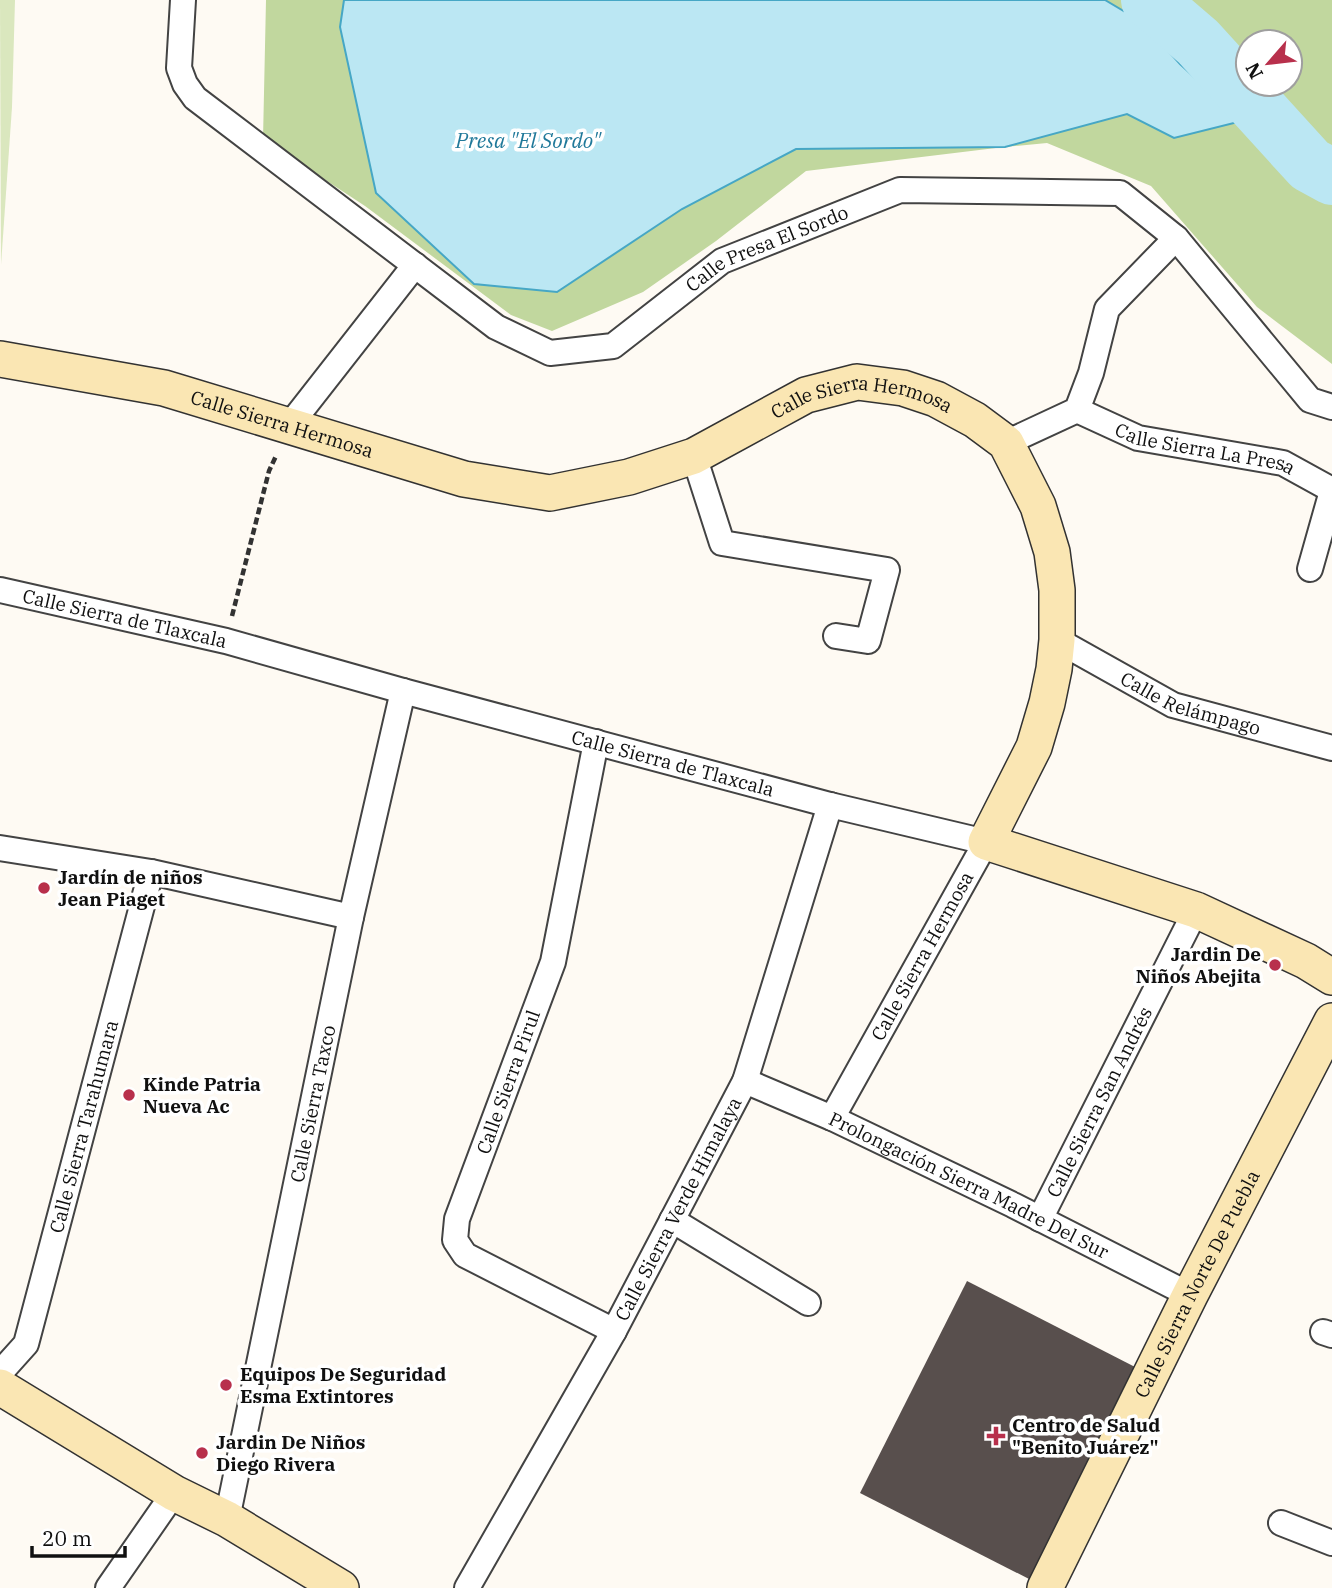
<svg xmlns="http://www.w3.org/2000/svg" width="1332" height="1588" viewBox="0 0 1332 1588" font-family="'IBM Plex Serif',serif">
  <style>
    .green { fill: #dae7be }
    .forest { fill: #c1d79e; fill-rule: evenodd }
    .water { fill: #bbe7f3; stroke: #46a7c5; stroke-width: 2 }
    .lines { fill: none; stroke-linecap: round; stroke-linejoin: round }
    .river { stroke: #bbe7f3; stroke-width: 56 }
    .building { fill: #584f4d }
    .street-casing { stroke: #434343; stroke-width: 28 }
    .secondary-casing { stroke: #323232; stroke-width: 38 }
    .path { stroke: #323232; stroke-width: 4.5; stroke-dasharray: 7 3.5; stroke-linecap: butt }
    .street { stroke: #fff; stroke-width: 24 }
    .secondary { stroke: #fae6b3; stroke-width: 35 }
    .poi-dot { fill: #b8304c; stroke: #fff; stroke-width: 2.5 }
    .labels { text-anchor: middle; stroke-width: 7; stroke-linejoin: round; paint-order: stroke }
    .street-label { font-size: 19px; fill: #101010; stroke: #fff }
    .poi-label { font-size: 19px; font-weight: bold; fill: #101010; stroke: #fff; text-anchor: start }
    .water-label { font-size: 21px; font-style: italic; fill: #20799a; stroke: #fff }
  </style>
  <rect width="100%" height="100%" fill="#fefaf3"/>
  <path class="green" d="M0 0H15L12 107 1 265Z"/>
  <path class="forest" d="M266 0H1332V364L1257 307 1151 186 1047 143 1004 147 806 171 716 241 643 292 552 331 511 315 365 206 263 139ZM1248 42H1290V84H1248Z"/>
  <path class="water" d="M344 0H1105L1142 22 1180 64 1242 121 1174 138 1127 114 1005 147 796 149 682 209 557 292 474 284 376 193 340 27Z"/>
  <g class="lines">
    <path class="river" d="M1149 0 1198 42 1310 165 1332 177"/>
  </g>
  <path class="building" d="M967 1281 1137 1368 1031 1580 860 1493Z"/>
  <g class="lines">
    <defs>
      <g id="street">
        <path id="s1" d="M183 0 179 68 185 84 195 98 496 327 550 353 613 346 722 261 900 190 1120 193 1176 238 1310 400 1332 407"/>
        <path id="s2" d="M1077 410 1138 438 1283 463 1332 490"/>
        <path d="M289 426 415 265"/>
        <path d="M1006 443 1077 410 1091 373 1107 309 1176 238"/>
        <path d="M694 456 722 543 887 570 868 641 836 636"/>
        <path d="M1310 569 1332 491"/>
        <path id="s3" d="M0 590 226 641 403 691 830 805 986 842 832 1118"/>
        <path id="s4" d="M1057 640 1173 705 1332 748"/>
        <path d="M596 742 553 962 457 1219 455 1240 465 1255 614 1331"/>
        <path d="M0 848 151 872 351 917"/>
        <path id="s5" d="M745 1081 832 1118 1013 1205 1190 1295"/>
        <path id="s6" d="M1040 1219 1196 910"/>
        <path d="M672 1220 808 1303"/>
        <path d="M1323 1332 1332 1335"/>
        <path id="s7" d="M0 1373 26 1344 151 872"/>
        <path id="s8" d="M227 1519 351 917 403 691"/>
        <path d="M1281 1523 1332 1543"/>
        <path d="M108 1588 174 1493"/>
        <path id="s9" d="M467 1588 614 1331 745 1081 830 805"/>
      </g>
      <g id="secondary">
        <path id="s10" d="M0 359 164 388 464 479 550 493 629 477 694 456 806 395 857 382 903 388 936 399 975 420 1006 443 1038 506 1052 552 1057 590V640L1054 669 1047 703 1034 747 986 842 1196 910 1306 961 1332 977"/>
        <path d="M0 1387 174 1493 227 1519 341 1588"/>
        <path id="s11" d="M1045 1588 1190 1295 1332 1021"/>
      </g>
    </defs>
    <use href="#street" class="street-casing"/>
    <use href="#secondary" class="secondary-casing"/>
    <path class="path" d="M232 616 269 471 276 456"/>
    <use href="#street" class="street"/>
    <use href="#secondary" class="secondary"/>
  </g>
  <g class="poi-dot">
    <circle cx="44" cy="888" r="7"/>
    <circle cx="1275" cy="965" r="7"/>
    <circle cx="129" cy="1095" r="7"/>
    <circle cx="226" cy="1385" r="7"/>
    <path d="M992.5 1425.5h7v7h7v7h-7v7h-7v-7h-7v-7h7z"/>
    <circle cx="202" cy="1453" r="7"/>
  </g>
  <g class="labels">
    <g class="street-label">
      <text dy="7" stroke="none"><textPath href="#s1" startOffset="788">Calle Presa El Sordo</textPath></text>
      <text dy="7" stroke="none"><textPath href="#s10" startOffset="900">Calle Sierra Hermosa</textPath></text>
      <text dy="7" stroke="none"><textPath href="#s10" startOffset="290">Calle Sierra Hermosa</textPath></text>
      <text dy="7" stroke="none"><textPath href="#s2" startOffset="135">Calle Sierra La Presa</textPath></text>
      <text dy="7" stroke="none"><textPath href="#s3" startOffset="128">Calle Sierra de Tlaxcala</textPath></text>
      <text dy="7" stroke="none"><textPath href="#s4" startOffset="149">Calle Relámpago</textPath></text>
      <text dy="7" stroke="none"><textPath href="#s3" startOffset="695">Calle Sierra de Tlaxcala</textPath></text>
      <text transform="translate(922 956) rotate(-61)" y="7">Calle Sierra Hermosa</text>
      <text transform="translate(508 1082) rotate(-70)" y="7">Calle Sierra Pirul</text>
      <text dy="7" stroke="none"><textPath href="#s6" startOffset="131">Calle Sierra San Andrés</textPath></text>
      <text dy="7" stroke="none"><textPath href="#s8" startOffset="424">Calle Sierra Taxco</textPath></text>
      <text dy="7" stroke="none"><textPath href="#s7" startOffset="264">Calle Sierra Tarahumara</textPath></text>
      <text dy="7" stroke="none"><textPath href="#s5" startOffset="247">Prolongación Sierra Madre Del Sur</textPath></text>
      <text dy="7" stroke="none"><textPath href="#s9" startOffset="434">Calle Sierra Verde Himalaya</textPath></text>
      <text dy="7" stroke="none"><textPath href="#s11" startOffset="340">Calle Sierra Norte De Puebla</textPath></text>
    </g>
    <g class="poi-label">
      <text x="58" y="884">Jardín de niños<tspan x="58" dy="22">Jean Piaget</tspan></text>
      <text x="1261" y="961" text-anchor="end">Jardin De<tspan x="1261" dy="22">Niños Abejita</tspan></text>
      <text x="143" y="1091">Kinde Patria<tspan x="143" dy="22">Nueva Ac</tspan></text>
      <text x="240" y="1381">Equipos De Seguridad<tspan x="240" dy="22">Esma Extintores</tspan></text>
      <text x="1012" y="1432">Centro de Salud<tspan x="1012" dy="22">"Benito Juárez"</tspan></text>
      <text x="216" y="1449">Jardin De Niños<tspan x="216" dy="22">Diego Rivera</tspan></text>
    </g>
    <g class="water-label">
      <text x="528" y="148">Presa "El Sordo"</text>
    </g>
  </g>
  <g transform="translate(1269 63) rotate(242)"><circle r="33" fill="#ffffff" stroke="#9f9f9f" stroke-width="2"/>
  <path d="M0-5L12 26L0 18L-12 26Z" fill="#b8304c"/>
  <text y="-10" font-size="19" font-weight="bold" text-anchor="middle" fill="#101010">N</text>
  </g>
  <path d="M32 1546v10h93v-10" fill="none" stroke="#101010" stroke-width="3.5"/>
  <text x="42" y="1546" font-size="21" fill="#101010" stroke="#ffffff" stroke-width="5" paint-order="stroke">20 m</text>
</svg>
